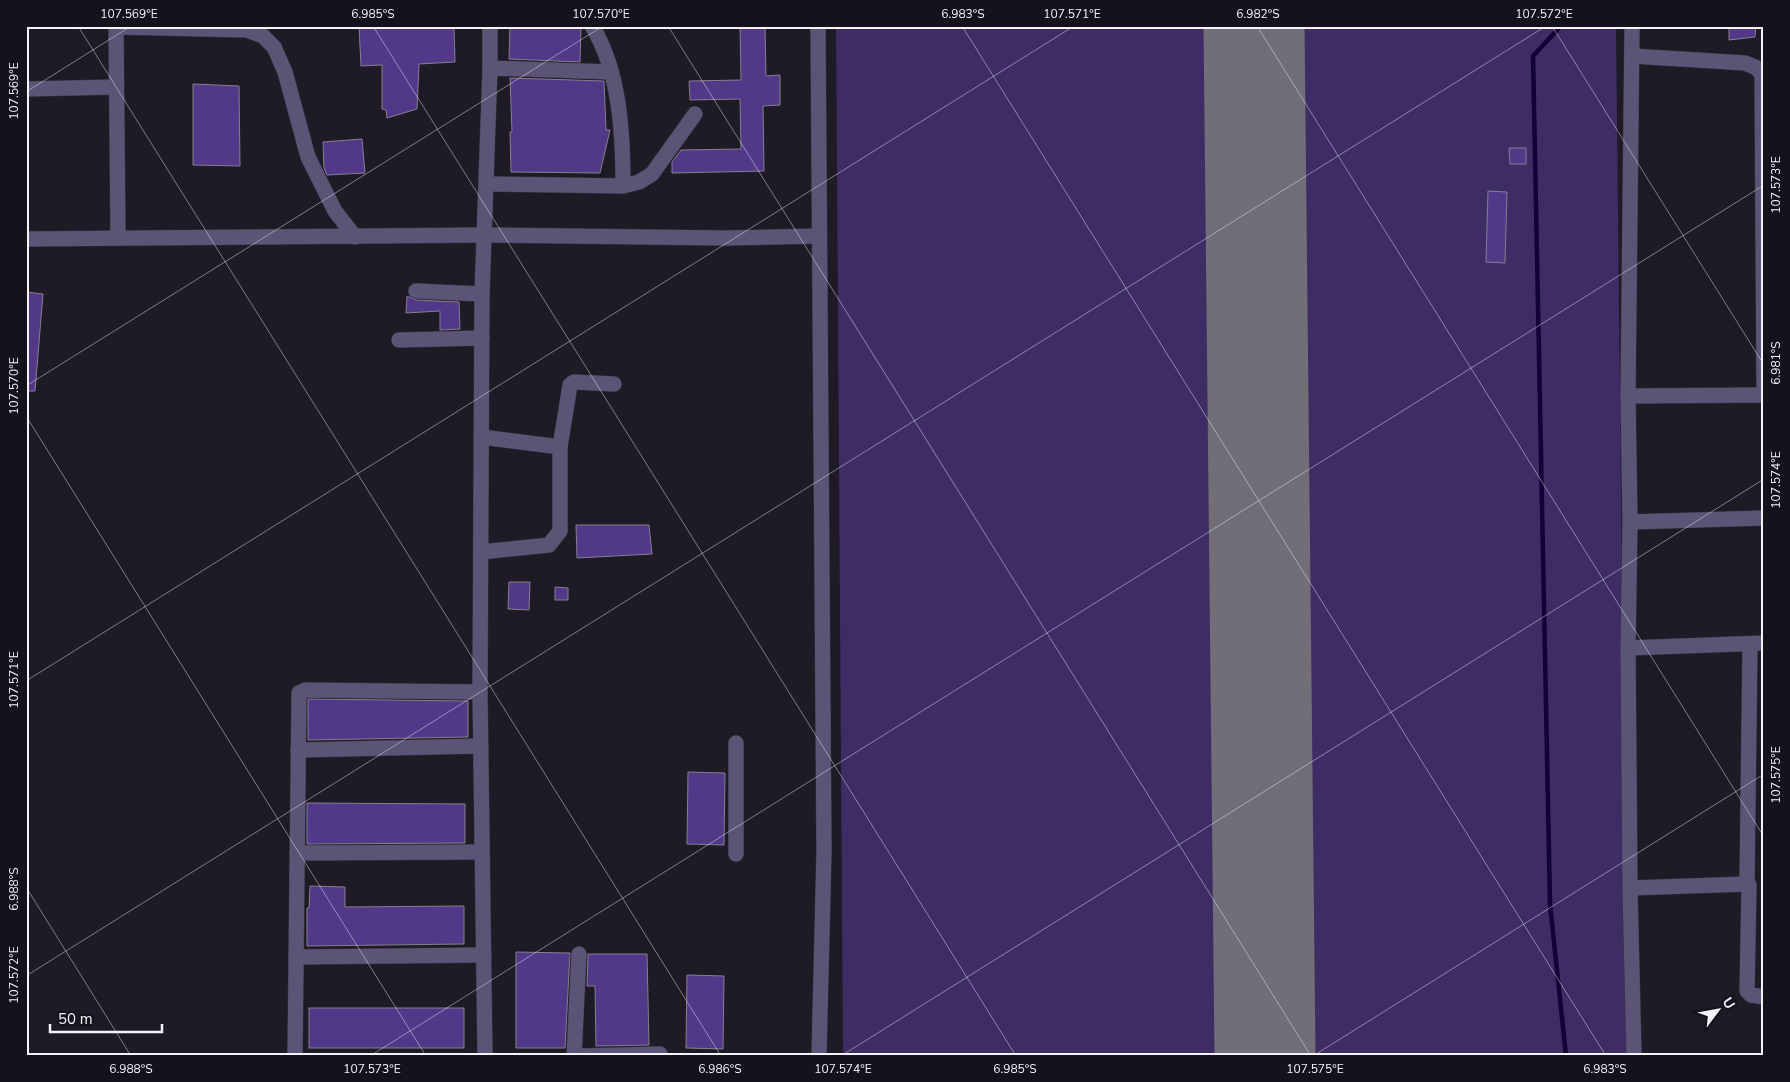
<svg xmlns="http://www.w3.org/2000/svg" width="1790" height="1082" viewBox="0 0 1790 1082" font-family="'Nunito Sans',sans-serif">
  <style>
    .green { fill: #3e2c65 }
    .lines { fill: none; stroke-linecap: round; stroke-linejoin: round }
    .stream { stroke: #140034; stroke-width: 4.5 }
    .runway { stroke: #716e78; stroke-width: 101 }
    .building { fill: #523888; stroke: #84818e }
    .minor-casing { stroke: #38353f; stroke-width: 16 }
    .minor { stroke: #5c5477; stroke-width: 15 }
    .ticks { fill: none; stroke: #f5f3fa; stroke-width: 1; stroke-opacity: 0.45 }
    .neatline { fill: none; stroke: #f5f3fa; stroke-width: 2 }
    .ticks-label { font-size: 12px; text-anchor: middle; fill: #f5f3fa }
  </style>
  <rect width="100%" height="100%" fill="#1e1b26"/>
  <path class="green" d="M836 26H1616L1627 1056H843Z"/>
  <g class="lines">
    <path class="stream" d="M1561 26 1533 56 1550 904 1566 1056"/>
    <path class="runway" d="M1254 26 1265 1056"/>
  </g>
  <g class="building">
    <path d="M359 26H454L455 62 419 64 417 109 387 118 386 110 382 109V65L361 66Z"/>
    <path d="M510 26 581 27 580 62 509 59Z"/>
    <path d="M740 26H765L766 76 780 75V105L763 106 764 171 672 173V162L681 150 741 149 740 99 690 100 689 81 741 80Z"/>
    <path d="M1729 26H1756L1755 37 1729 40Z"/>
    <path d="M510 78 604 81 606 130H610L600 173 511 172 510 132H512Z"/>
    <path d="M193 84 239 86 240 166 193 165Z"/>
    <path d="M362 139 365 173 327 175 324 168 323 142Z"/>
    <path d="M1509 148H1526V164H1510Z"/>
    <path d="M1488 191 1507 192 1505 263 1486 262Z"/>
    <path d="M26 292 43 294 35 391H26Z"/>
    <path d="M407 296 416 300 459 302 460 329 440 330V311L406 313Z"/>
    <path d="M576 525H649L652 554 577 558Z"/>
    <path d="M509 582H530L529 610 508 609Z"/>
    <path d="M555 587 568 588V600H555Z"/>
    <path d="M308 699 468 701V737L308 740Z"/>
    <path d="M688 772 725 773 724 845 687 844Z"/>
    <path d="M307 803 465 804V843L307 844Z"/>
    <path d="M310 886 345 887V907L464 906V944L307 946V908H309Z"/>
    <path d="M516 952 570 953 565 1048H516Z"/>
    <path d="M588 954H647L649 1045 596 1046 595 986H587Z"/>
    <path d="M687 975 724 976 723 1049 686 1048Z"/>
    <rect x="309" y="1008" width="155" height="40"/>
  </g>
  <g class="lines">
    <defs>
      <g id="minor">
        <path d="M116 26 118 237"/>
        <path d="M592 26C620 71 623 134 623 186"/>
        <path d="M818 26 824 851 819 1056"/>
        <path d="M1632 26 1628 396 1630 522 1628 648 1630 888 1634 1056"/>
        <path d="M116 27 247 30 263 36 274 47 285 72 308 157 335 211 355 237"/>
        <path d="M1632 56 1745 63 1757 68 1762 75 1764 389"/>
        <path d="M490 68 611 72"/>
        <path d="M26 89 116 87"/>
        <path d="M487 184 623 186 639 182 652 174 695 114"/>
        <path d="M26 239 484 235 724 238 819 236"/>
        <path d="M416 291 482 294"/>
        <path d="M399 340 482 338"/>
        <path d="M1628 396 1764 395"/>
        <path d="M481 437 560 447 570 385 574 382 614 384"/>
        <path d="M1630 522 1764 518"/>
        <path d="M481 552 549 545 560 531V447"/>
        <path d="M1628 648 1764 643"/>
        <path d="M736 743V854"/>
        <path d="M298 750 481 746"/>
        <path d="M297 853 482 852"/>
        <path d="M1747 884 1750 644"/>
        <path d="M1630 888 1747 884 1749 885 1747 991 1751 995 1764 997"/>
        <path d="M296 957 484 955"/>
        <path d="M295 1056 299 693 305 690 480 692"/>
        <path d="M485 1056 480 692 482 294 490 68V26"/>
        <path d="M574 1056 579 954"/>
        <path d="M579 1056 660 1054"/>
      </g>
    </defs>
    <use href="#minor" class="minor-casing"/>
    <use href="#minor" class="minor"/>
  </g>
  <path class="ticks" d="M78 26 721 1056M373 26 1016 1056M668 26 1311 1056M962 26 1606 1056M1257 26 1764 837M1552 26 1764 365M26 92 131 26M26 386 603 26M26 416 426 1056M26 681 1074 26M26 887 131 1056M26 976 1546 26M370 1056 1764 185M841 1056 1764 479M1313 1056 1764 774"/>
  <rect width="1790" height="1082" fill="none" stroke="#15121c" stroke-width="55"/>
  <g transform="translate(1718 1010) rotate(58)" stroke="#15121c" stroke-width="4" paint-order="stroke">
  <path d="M0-4L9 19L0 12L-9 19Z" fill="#f5f3fa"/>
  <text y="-8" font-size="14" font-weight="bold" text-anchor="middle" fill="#f5f3fa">U</text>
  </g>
  <path d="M50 1024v8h112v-8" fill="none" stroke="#f5f3fa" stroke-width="2.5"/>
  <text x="58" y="1024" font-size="15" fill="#f5f3fa" stroke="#15121c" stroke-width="4" paint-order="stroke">50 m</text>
  <rect x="28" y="28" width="1734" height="1026" class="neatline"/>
  <g class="ticks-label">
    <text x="129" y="18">107.569°E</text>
    <text x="373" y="18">6.985°S</text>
    <text x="601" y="18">107.570°E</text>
    <text x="963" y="18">6.983°S</text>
    <text x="1072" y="18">107.571°E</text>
    <text x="1258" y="18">6.982°S</text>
    <text x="1544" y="18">107.572°E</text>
    <text transform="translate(14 91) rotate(-90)" y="4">107.569°E</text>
    <text transform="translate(1776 185) rotate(-90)" y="4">107.573°E</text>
    <text transform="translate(1776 363) rotate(-90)" y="4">6.981°S</text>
    <text transform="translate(14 386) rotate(-90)" y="4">107.570°E</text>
    <text transform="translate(1776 480) rotate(-90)" y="4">107.574°E</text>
    <text transform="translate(14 680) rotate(-90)" y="4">107.571°E</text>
    <text transform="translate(1776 775) rotate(-90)" y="4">107.575°E</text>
    <text transform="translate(14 889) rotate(-90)" y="4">6.988°S</text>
    <text transform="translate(14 975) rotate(-90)" y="4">107.572°E</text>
    <text x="131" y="1073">6.988°S</text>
    <text x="372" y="1073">107.573°E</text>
    <text x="720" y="1073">6.986°S</text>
    <text x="843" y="1073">107.574°E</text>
    <text x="1015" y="1073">6.985°S</text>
    <text x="1315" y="1073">107.575°E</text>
    <text x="1605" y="1073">6.983°S</text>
  </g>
</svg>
